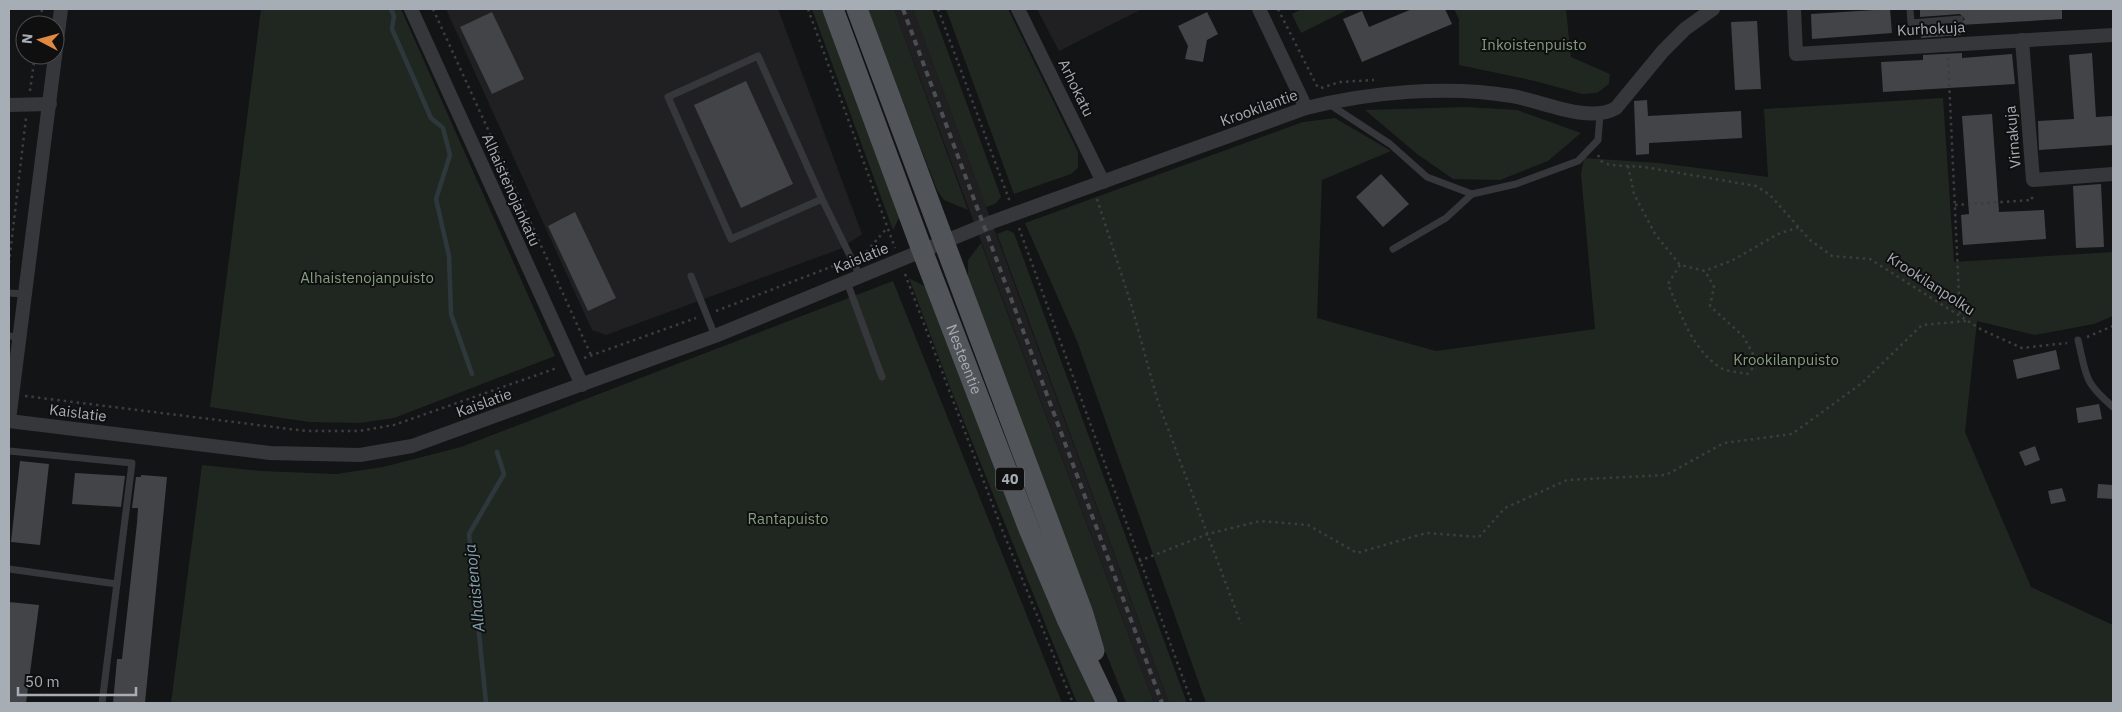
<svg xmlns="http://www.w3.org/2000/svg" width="2122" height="712" viewBox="0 0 2122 712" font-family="'IBM Plex Sans',sans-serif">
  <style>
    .built { fill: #202022 }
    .green { fill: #202720 }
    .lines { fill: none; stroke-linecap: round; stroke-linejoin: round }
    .stream { stroke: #2e383c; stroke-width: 4.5 }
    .building { fill: #434448 }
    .path { stroke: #3b3e40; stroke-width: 2.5; stroke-dasharray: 2.5 4; stroke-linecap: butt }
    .service { stroke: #35373a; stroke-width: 7 }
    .minor { stroke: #35373a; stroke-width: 14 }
    .primary { stroke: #515458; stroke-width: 21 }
    .rail { stroke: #4c4f52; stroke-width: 4; stroke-dasharray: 6 5; stroke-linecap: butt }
    .labels { text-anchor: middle; stroke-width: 4; stroke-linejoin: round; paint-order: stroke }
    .shield { fill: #0f0f10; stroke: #797e83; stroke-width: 1 }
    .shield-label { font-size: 14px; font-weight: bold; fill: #a6adb4 }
    .street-label { font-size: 15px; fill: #a6adb4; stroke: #0f0f10 }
    .park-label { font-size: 15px; fill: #849d7f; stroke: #0f0f10 }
    .water-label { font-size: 16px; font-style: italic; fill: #81a1ac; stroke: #0f0f10 }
  </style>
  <rect width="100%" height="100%" fill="#131415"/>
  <g class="built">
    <path d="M446 9H778L862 234 840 249 606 335 592 330Z"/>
    <path d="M894 9H913L1169 703H1154Z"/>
    <path d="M1037 9H1142L1059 51Z"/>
  </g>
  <g class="green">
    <path d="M261 9H401L555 356 394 418 359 423 309 422 210 407Z"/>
    <path d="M812 9H830L899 218 893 230Z"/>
    <path d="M867 9H894L968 210 944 200 937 190Z"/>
    <path d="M913 9H932L1001 197 995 204 986 207Z"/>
    <path d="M946 9H1008L1078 152V168L1071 174 1014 194Z"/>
    <path d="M1302 9H1349L1301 33 1292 14Z"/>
    <path d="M1454 9H1566L1571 57 1610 74 1609 84 1597 93 1582 94 1535 81 1459 65V19Z"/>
    <path d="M1943 98 1954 262 2113 252V316L2094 324 2035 335 1977 321 1965 432 2031 587 2113 625V703H1206L1077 341 1025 223 1303 122 1335 118 1391 151 1322 180 1317 318 1436 351 1595 329 1581 174 1584 158 1659 163 1768 177 1764 109Z"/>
    <path d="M1466 107 1517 110 1581 133 1548 161 1500 180 1453 179 1417 154 1365 110Z"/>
    <path d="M1007 230 1014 233 1187 703H1169L997 234Z"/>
    <path d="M981 243 1154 703H1126L1088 608 968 280V260Z"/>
    <path d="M909 278 928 288 1097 703H1077L950 387Z"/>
    <path d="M893 281 1062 703H171L202 465 261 471 336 474 383 467 461 447Z"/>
  </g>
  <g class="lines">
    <g class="stream">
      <path d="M391 9 394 16 392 29 431 118 443 128 450 155 436 199 449 256 451 314 472 374"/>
      <path d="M486 703 469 534 504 474 497 452"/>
    </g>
  </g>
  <g class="building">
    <path d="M1412 9H1445L1452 24 1362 62 1343 19 1362 11 1369 27Z"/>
    <path d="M1890 9 1892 33 1812 39 1811 14Z"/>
    <path d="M1920 9H2062V19L1960 25 1961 35 1921 38V27L1960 24 1965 19 1960 14 1920 17Z"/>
    <path d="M492 12 524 79 492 94 460 27Z"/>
    <path d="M1207 12 1218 34 1207 40 1203 62 1185 59 1188 46 1178 26Z"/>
    <path d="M1757 21 1761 89 1735 90 1731 22Z"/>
    <path d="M1962 53V58L2012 54 2015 84 1883 92 1881 62 1923 60V55Z"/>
    <path d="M2092 53 2096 117 2113 116V145L2039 150 2038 121 2074 119 2069 55Z"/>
    <path d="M746 81 793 184 741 208 694 105Z"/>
    <path d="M1647 100 1648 116 1741 111 1742 138 1649 143V154L1636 155 1634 101Z"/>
    <path d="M1992 114 1999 212 2044 210 2046 239 1963 245 1961 215 1969 214 1962 116Z"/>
    <path d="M1381 174 1409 204 1383 227 1356 197Z"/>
    <path d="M2101 184 2104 247 2076 248 2073 186Z"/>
    <path d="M575 212 616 298 588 311 548 226Z"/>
    <path d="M2056 350 2060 369 2017 379 2013 360Z"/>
    <path d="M2099 404 2102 419 2078 423 2076 408Z"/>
    <path d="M2035 446 2040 460 2025 466 2019 452Z"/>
    <path d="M20 461 49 464 40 545 11 542Z"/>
    <path d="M75 473 125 476 121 507 72 504Z"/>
    <path d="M141 475 167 477 145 703H113L117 659H122L137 523 138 508H132L136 477H141Z"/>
    <path d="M2098 484 2113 485V499L2097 498Z"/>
    <path d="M2062 488 2066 501 2051 504 2048 491Z"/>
    <path d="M9 602 39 605 26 703H9Z"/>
  </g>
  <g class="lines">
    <g class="path">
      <path d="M433 9 591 355"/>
      <path d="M808 9 895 248"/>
      <path d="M938 9 1010 202"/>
      <path d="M1278 9 1319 90"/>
      <path d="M40 25 42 9"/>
      <path d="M1948 58 1960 317"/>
      <path d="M1321 88 1340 82 1374 80"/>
      <path d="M30 91 35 55"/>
      <path d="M1598 155 1601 161 1610 165 1644 167 1756 186 1770 195 1810 240 1832 256 1870 259 1982 330 2022 348 2067 343"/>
      <path d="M1628 166 1634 194 1655 234 1680 265 1705 271 1733 260 1778 234 1799 227"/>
      <path d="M1097 199 1131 304 1158 402 1241 624"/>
      <path d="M1955 205 2032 200V195"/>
      <path d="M1019 228 1192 703"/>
      <path d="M860 254 867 251 887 228"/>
      <path d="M9 263 26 118"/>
      <path d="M1680 265 1668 284C1681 314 1692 350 1721 368 1728 372 1740 372 1747 374L1758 363 1743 336 1710 306 1714 287 1705 271"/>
      <path d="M905 274 1003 532 1073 703"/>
      <path d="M716 311 841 263"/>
      <path d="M2087 337 2113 326"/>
      <path d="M584 358 696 318"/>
      <path d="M25 396 306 431H359L394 425 557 368"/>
      <path d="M1139 561 1208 534 1260 521 1308 525 1357 553 1426 533 1479 537 1505 508 1567 480 1666 475 1724 443 1792 434 1862 383 1922 325 1966 321"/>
    </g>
    <g class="service">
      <path d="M1910 9 1911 23 1960 19"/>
      <path d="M1329 104 1390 144 1427 177 1472 194 1516 184 1578 161 1598 140 1600 114"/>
      <path d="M822 199 731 239 668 97 758 56 822 199 860 276"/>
      <path d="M1393 249 1446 218 1472 194"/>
      <path d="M691 276 715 336"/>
      <path d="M847 282 882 377"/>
      <path d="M9 293 25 294"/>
      <path d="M9 336 19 337"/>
      <path d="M2078 340C2087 377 2083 381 2113 407"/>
      <path d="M9 451 132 463 102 703"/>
      <path d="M9 569 117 584"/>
    </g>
    <g class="minor">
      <path d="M411 9 582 385"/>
      <path d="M1018 9 1103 182"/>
      <path d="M1259 9 1306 108"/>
      <path d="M1794 9 1796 54 2113 35"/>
      <path d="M2022 40 2033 180 2113 174"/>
      <path d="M9 105 50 104"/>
      <path d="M9 420 61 9"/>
      <path d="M9 421 270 453 360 455 412 446 715 336 992 222 1306 108C1370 92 1447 85 1512 96 1542 101 1589 124 1616 108L1663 51 1685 29 1713 9"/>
    </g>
    <g class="primary">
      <path id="s1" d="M833 9 922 250 1029 529 1067 619 1107 703"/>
      <path d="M857 9 1083 614 1094 651"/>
    </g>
    <path class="rail" d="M903 9 1162 703"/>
  </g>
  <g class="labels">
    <rect class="shield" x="996" y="467.5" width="28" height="23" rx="4"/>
    <g class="shield-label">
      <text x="1010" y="484">40</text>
    </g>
    <g class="street-label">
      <text transform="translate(1931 29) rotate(-3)" y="5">Kurhokuja</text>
      <text transform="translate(1076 88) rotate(64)" y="5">Arhokatu</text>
      <text transform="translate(1259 108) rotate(-20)" y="5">Krookilantie</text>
      <text transform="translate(2013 137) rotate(-95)" y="5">Virnakuja</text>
      <text transform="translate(511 190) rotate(66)" y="5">Alhaistenojankatu</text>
      <text transform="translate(861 258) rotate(-22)" y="5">Kaislatie</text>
      <text transform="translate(1931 284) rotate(33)" y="5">Krookilanpolku</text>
      <text dy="5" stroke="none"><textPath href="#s1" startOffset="374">Nesteentie</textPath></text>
      <text transform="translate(484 403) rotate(-20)" y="5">Kaislatie</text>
      <text transform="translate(78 413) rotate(7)" y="5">Kaislatie</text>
    </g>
    <g class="park-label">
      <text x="1534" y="50">Inkoistenpuisto</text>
      <text x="367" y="283">Alhaistenojanpuisto</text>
      <text x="1786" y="365">Krookilanpuisto</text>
      <text x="788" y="524">Rantapuisto</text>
    </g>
    <g class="water-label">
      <text transform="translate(474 588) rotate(-96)" y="6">Alhaistenoja</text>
    </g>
  </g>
  <rect width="2122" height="712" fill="none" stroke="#a6adb4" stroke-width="20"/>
  <g transform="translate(40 40) rotate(276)"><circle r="24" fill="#0f0f10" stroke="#4b4e52"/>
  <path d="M0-4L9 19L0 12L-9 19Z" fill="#df8941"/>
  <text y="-8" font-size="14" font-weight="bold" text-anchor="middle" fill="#a6adb4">N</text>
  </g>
  <path d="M18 687v8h118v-8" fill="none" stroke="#a6adb4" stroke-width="2.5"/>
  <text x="25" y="687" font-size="15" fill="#a6adb4" stroke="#0f0f10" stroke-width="4" paint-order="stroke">50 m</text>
</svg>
